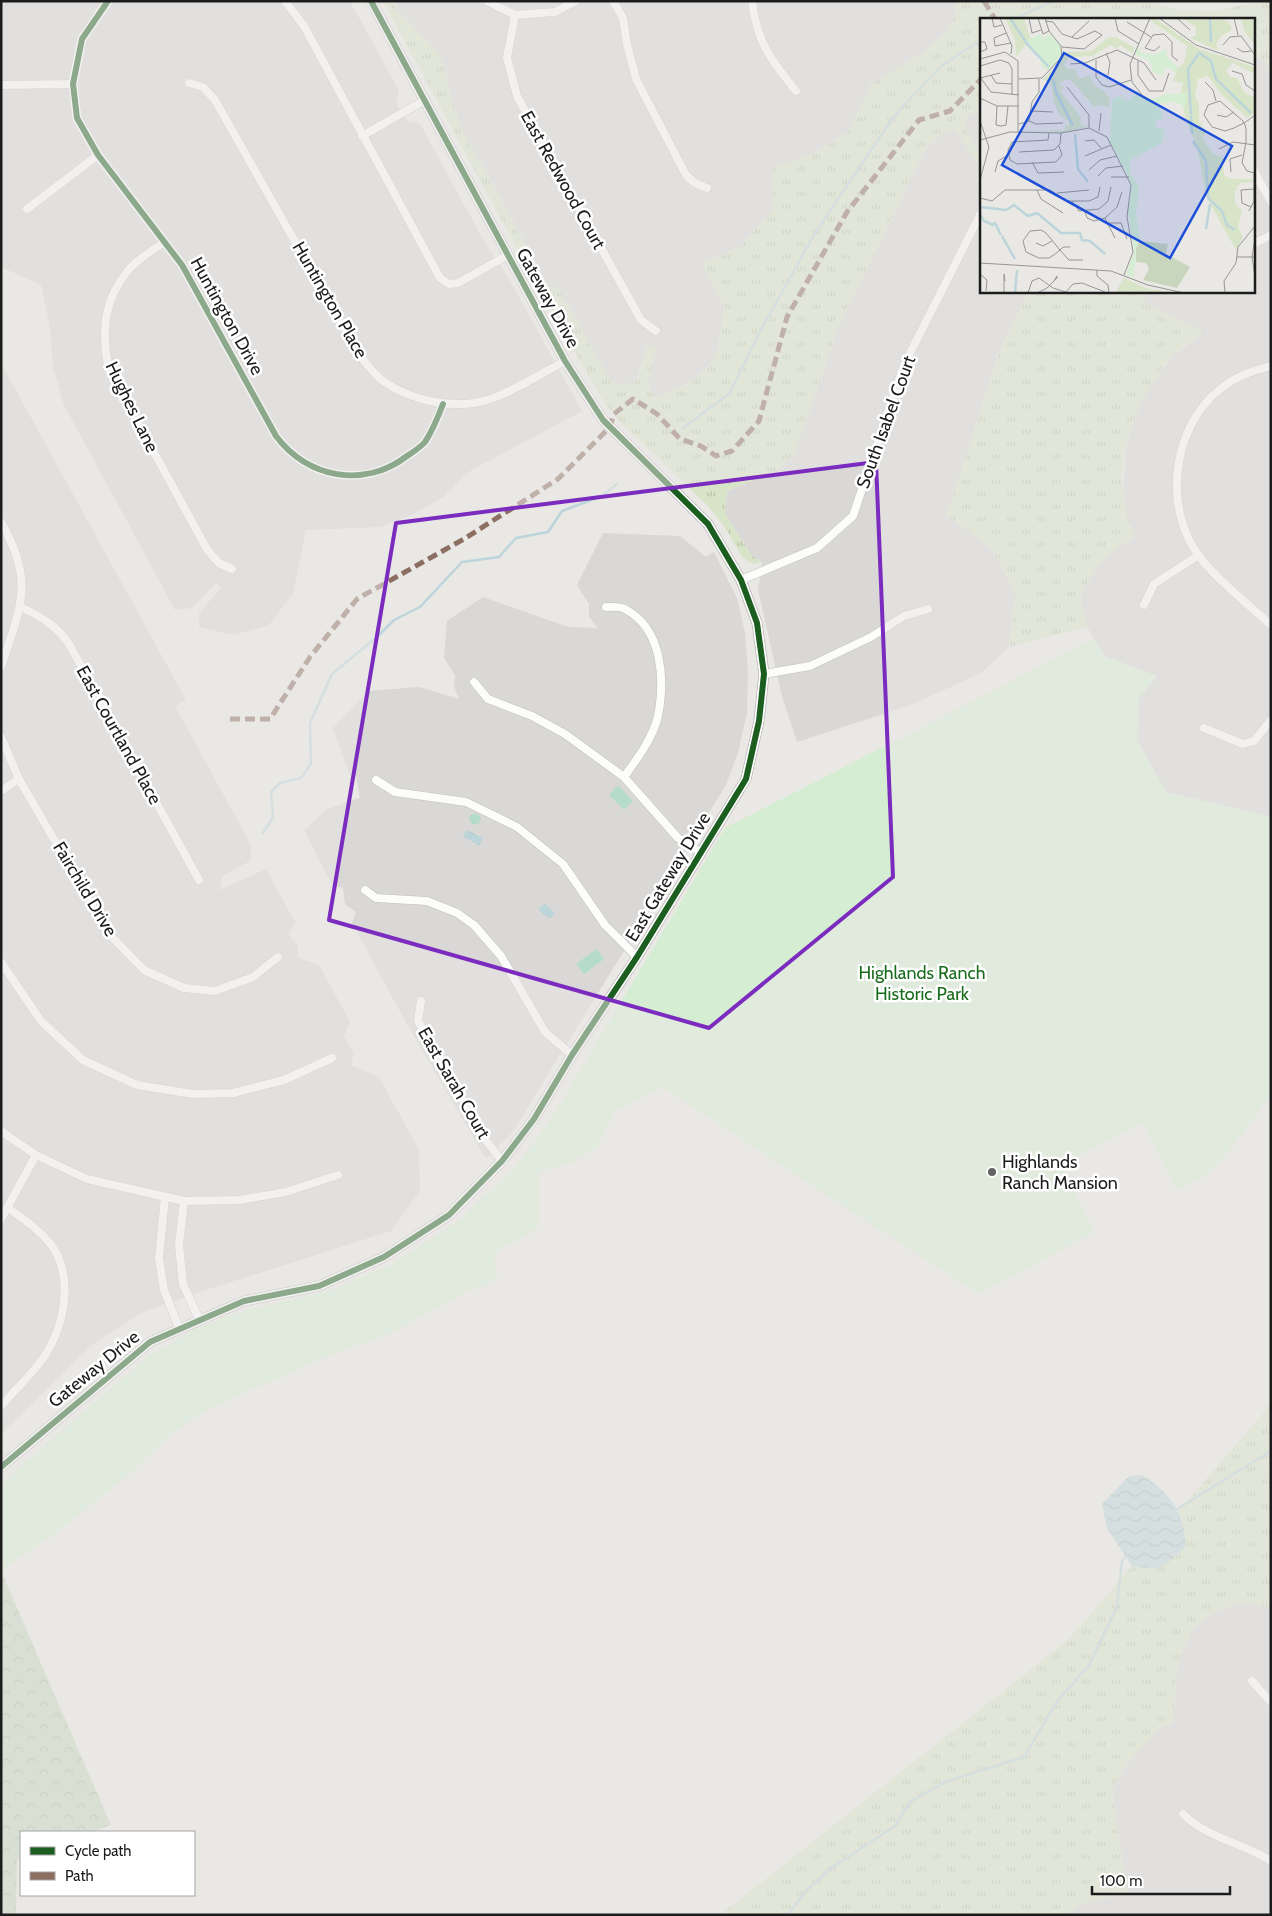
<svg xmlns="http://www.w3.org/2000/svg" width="1272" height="1916" viewBox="0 0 1272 1916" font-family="Cabin,sans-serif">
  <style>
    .residential { fill: #d9d8d6 }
    .grass { fill: url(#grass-tufts) }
    .forest { fill: url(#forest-crowns) }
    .park { fill: #d5eed3 }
    .pitch { fill: #b5dcca }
    .water { fill: url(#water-waves) }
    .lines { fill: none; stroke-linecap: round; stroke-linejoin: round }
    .stream { stroke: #bcd5da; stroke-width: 2.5 }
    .minor-casing { stroke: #c0bfbd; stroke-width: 9 }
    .tertiary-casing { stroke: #c0bfbd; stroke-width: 11 }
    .minor { stroke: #fcfcfb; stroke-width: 8 }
    .tertiary { stroke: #fcfcfb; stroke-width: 9 }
    .quiet { stroke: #8d6e63; stroke-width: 5; stroke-dasharray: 10 5; stroke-linecap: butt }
    .cycleway-casing { stroke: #fff; stroke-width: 9 }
    .cycleway { stroke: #1b5e20; stroke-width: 6 }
    .marked { fill: none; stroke: #7b2cbf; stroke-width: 4; stroke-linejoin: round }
    .poi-dot { fill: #646362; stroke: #fff; stroke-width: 2 }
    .labels { text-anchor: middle; stroke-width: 5; stroke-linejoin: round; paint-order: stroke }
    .street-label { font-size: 18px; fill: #1c1c1c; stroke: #fff }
    .park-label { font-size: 18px; fill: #186c1b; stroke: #fff }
    .poi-label { font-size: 18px; fill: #1c1c1c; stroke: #fff; text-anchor: start }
    .inset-river { fill: none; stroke: #bcd5da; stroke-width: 2.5 }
    .inset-road { fill: none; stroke: #989695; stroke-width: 1 }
    .view { fill: #1d4ed8; fill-opacity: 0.15; stroke: #1d4ed8; stroke-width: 2.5 }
    .inset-edge { fill: none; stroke: #1c1c1c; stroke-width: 2.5 }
  </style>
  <defs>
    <pattern id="grass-tufts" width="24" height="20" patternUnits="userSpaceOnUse" patternTransform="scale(1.25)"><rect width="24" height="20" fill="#d8e4c7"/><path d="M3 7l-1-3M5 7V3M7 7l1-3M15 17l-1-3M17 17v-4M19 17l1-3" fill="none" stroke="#b9c3aa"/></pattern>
    <pattern id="forest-crowns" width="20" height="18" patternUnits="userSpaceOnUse" patternTransform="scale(1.25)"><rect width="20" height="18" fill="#c7d6bd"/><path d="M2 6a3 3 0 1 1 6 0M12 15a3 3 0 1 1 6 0" fill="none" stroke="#aab7a2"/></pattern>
    <pattern id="water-waves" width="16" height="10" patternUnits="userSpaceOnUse" patternTransform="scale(1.25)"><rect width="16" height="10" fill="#bcd5da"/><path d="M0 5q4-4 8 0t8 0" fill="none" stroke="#a1b6ba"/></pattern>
  </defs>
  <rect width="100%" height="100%" fill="#eae8e5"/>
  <g class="residential">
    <path d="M1 1H350L399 91 396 103 407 121 420 124 485 243 507 275 582 411 470 471 443 497 412 515 380 527 306 530 293 593 269 625 234 635 199 627V613L221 588 216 583 192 608 175 610 64 405 53 367 50 328 41 285 1 267Z"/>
    <path d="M395 1H955V17L945 34 924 52 871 84 848 132 813 154 772 168V211L742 245 703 264 724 306 718 349 709 367 693 381 656 398 648 384 646 346 637 380 625 385 611 382 558 287 550 288 463 131 453 105 446 73 438 52 396 9Z"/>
    <path d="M1253 49 1271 70V817L1166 792 1137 740 1139 698 1157 676 1106 657 1087 627 1080 596 1100 562 1135 535 1128 522 1123 492 1126 446 1136 413 1153 382 1175 354 1205 332 1148 306 1139 291H1253Z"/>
    <path d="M981 108V154L965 127 967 116Z"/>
    <path d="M946 130 957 132 981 169V291H1029L998 355 947 515 993 550 1015 592 1009 647 981 673 911 705 797 742 782 696 758 590 762 562 752 556 725 514 727 491 779 469 816 389 839 326 926 148Z"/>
    <path d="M1 363 186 700 175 706 251 845 250 861 222 876 220 890 266 869 295 922 289 934 298 947V958L319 965 350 1022 344 1036 354 1053 351 1065 379 1077 419 1150 420 1191 391 1231 200 1292 143 1312 93 1344 1 1434Z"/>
    <path d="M603 533 680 536 706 557 714 552 737 598 745 633 748 672 747 713 738 753 726 785 512 1133 486 1159 403 1017 352 923 356 912 345 904 343 888 332 885 304 830 327 809 360 798 356 776H350L333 728 369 691 419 687 459 699 454 687 455 675 444 658 447 621 483 597 568 627 598 628 589 617V604L577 585Z"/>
    <path d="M1245 1602 1271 1609V1915H1066L1083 1904 1127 1892 1112 1790 1126 1765 1163 1725 1173 1723 1178 1661 1193 1628 1217 1611Z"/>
  </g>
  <g class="grass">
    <path d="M383 1H395L396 9 438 52 446 73 453 105 463 131 549 288 558 287 611 382 625 385 637 380 646 346 657 347 648 384 656 398 693 381 709 367 718 349 724 306 702 264 742 245 772 211V168L813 154 848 132 871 84 924 52 945 34 955 17V1H1146L1178 10 1218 11 1259 1H1271V70L1253 49V19H981V108L967 116 965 127 981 154V169L956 132 946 130 926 148 839 326 794 456 779 469 727 491 725 514 752 556 762 562 753 564 743 558 726 529 709 507 619 421 600 396 542 295Z"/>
    <path d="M1029 291H1139L1149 306 1205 332C1195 339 1183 346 1174 355 1132 401 1105 476 1135 535L1100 562 1080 596 1087 627 1009 647 1015 592 993 550 947 515 998 355Z"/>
    <path d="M1271 1404V1609L1243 1602 1217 1611 1193 1628 1178 1661 1173 1723 1163 1726 1126 1765 1112 1790 1127 1892 1083 1904 1066 1915H720L1069 1639Z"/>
  </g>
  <path class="forest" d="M1 1571 111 1825 90 1832H21V1857L17 1859 16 1915H1Z"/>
  <path class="park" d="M1094 639 1106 657 1157 676 1139 698 1137 740 1166 792 1271 817V1092L1269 1098 1222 1160 1207 1174 1177 1189 1142 1123 1061 1165 1095 1232 978 1294 662 1087 615 1112 597 1147 571 1163 539 1172 538 1227 515 1243 504 1244 494 1255 497 1278 483 1287 469 1290 392 1333 333 1354 208 1409 173 1432 132 1472 53 1535 1 1570V1484L146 1358 194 1329 246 1310 326 1292 391 1265 457 1222 513 1170 551 1119 725 828Z"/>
  <g class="pitch">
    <path d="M618 785 633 801 624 810 609 795Z"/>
    <circle cx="475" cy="819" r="5.5"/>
    <path d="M596 949 604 959 584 974 576 964Z"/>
  </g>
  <g class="water">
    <path d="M466 830 483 838 479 845 463 837Z"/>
    <path d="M545 904 555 913 551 918 544 915 538 909Z"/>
    <path d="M1142 1475C1171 1494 1183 1511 1186 1546 1165 1567 1161 1571 1132 1566L1107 1528 1102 1504 1129 1476Z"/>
  </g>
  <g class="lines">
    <g class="stream">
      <path d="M1013 19 1054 1"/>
      <path d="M683 428 730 393 757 337 815 233 895 115 940 67 981 40"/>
      <path d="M263 833 273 817 271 792 280 783 301 778 311 764 310 723 332 674 377 637 394 620 420 607 462 562 499 557 516 538 548 532 562 511 602 496 617 484"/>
      <path d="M1174 1511 1271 1451"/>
      <path d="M788 1915 804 1893 830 1869 895 1826 910 1802 945 1782 1024 1757 1056 1703 1089 1665 1117 1607 1122 1561 1127 1555"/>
    </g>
    <defs>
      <g id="minor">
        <path d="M108 1 82 39 73 84 77 118 98 155 182 265 276 436C307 478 364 489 407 456 413 452 421 447 425 442 433 430 438 417 443 404"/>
        <path d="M285 1 304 26 440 278 449 284 458 283 508 255"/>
        <path d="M487 1 515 15 555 12 576 1"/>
        <path d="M613 1 623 18 627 44 636 79 686 175 695 183 707 188"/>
        <path d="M752 1C757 42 770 59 796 91"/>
        <path d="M515 15 507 58 517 96 641 320 656 331"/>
        <path d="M189 83 203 87 215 100 359 355C367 364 374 374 383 381 413 402 458 411 493 398 518 389 542 373 565 361"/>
        <path d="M1 85 73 84"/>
        <path d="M362 136 425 100"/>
        <path d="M1253 169 1271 202"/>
        <path d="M27 209 98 155"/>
        <path d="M164 242C154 250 139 258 130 268 103 300 101 331 109 370L208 551 219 563 232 569"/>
        <path d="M1253 244 1271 235"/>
        <path d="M1271 366C1252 371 1234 377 1219 390 1172 428 1163 508 1199 556 1219 582 1247 603 1271 625"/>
        <path d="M1 522C35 581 21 606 1 667"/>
        <path d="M741 580 817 548 853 516 904 365 981 213"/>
        <path d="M1144 605 1154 584 1199 555"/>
        <path d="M21 607C41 617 56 625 69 644L199 880"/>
        <path d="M606 607C612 607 621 606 625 609 663 629 665 680 658 716 653 738 637 759 624 777"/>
        <path d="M764 674 810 666 871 637 904 616 928 609"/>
        <path d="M474 682 488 699 532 716 565 734 624 777 678 838 700 852"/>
        <path d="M1204 728 1243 744 1254 741 1271 720"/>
        <path d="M1 737 19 779 108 933 144 970 184 988 215 991 253 977 278 957"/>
        <path d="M376 780 395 792 466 802 517 827 563 864 605 925 637 957"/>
        <path d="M1 791 19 779"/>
        <path d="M365 890 376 898 427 901 457 913 474 925 501 956 545 1032 572 1055"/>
        <path d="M1 962 41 1021 83 1060 137 1085 193 1094 233 1093 284 1080 332 1058"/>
        <path d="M421 1001 418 1021 484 1138 502 1161"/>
        <path d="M1 1131 36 1155 87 1179 184 1201 239 1200 286 1192 338 1175"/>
        <path d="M165 1197 159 1258 164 1290 179 1328"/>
        <path d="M184 1201 179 1245 183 1284 199 1319"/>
        <path d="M1 1219 36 1155"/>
        <path d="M1 1406C15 1390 32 1374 44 1357 65 1325 75 1274 49 1242 37 1228 23 1218 8 1208"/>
        <path d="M1252 1681 1271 1702"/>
        <path d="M1183 1814C1207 1838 1243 1843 1271 1861"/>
      </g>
      <path id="tertiary" d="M1 1467 150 1342 244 1301 319 1286 384 1257 449 1215 502 1161 534 1119 572 1055 637 957 746 779 759 721 764 674 757 623 741 580 708 524 603 420 565 361 371 1"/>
    </defs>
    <use href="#minor" class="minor-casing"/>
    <use href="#tertiary" class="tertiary-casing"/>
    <use href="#minor" class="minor"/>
    <use href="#tertiary" class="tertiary"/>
    <g class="quiet">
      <path d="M984 1 995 19"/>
      <path d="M230 719H270L310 657 357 599 464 539 558 479 610 427 614 414 633 399 657 414 680 439 701 446 716 456 732 451 759 421 787 317 847 212 919 120 950 111 981 79"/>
    </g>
    <defs>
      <g id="cycleway">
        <path d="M108 1 82 39 73 84 77 118 98 155 182 265 276 436C307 478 364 489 407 456 413 452 421 447 425 442 433 430 438 417 443 404"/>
        <path d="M1 1467 150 1342 244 1301 319 1286 384 1257 449 1215 502 1161 534 1119 572 1055 637 957 746 779 759 721 764 674 757 623 741 580 708 524 603 420 565 361 371 1"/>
      </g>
    </defs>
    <use href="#cycleway" class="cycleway-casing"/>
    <use href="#cycleway" class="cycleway"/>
  </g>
  <path d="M0 0H1272V1916H0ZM876 462 893 877 709 1028 329 920 396 523Z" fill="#eae8e5" fill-opacity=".55" fill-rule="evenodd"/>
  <path class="marked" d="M876 462 893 877 709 1028 329 920 396 523Z"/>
  <circle class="poi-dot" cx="992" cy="1172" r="5"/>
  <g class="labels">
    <g class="street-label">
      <text transform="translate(563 180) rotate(61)" y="6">East Redwood Court</text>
      <text transform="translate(548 298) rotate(61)" y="6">Gateway Drive</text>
      <text transform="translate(330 300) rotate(60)" y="6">Huntington Place</text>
      <text transform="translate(227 316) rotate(61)" y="6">Huntington Drive</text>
      <text transform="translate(132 407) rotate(64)" y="6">Hughes Lane</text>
      <text transform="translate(886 422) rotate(-70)" y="6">South Isabel Court</text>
      <text transform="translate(119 735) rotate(61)" y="6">East Courtland Place</text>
      <text transform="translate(668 877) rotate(-59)" y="6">East Gateway Drive</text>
      <text transform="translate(85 889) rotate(59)" y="6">Fairchild Drive</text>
      <text transform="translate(454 1083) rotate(60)" y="6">East Sarah Court</text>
      <text transform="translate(94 1369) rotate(-39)" y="6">Gateway Drive</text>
    </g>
    <g class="park-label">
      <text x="922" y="979">Highlands Ranch<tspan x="922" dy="21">Historic Park</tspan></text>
    </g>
    <g class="poi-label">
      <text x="1002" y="1168">Highlands<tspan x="1002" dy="21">Ranch Mansion</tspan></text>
    </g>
  </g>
  <g transform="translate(980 18)">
    <rect width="275" height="275" fill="#eae8e5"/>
    <path d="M25 0H44L50 20 36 39 35 22ZM175 0 219 31 275 49 273 55 253 45 246 52 250 59 257 60 264 74 275 80V94L268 100 242 77 228 58 218 61 215 78 219 86V104L224 103 220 105 226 113 223 121 233 136 243 140 244 157 250 161H273V164L261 165 255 171 260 172 255 173V185L262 193 258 209 263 219 256 232 226 178 218 133 205 98 201 74 203 65 193 63 197 51 204 45 207 28 170 2ZM203 0H238L249 4 252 12 241 18 236 26 239 33 210 20 216 17V9ZM261 0 275 3V27L264 13ZM129 19H136L155 30 152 35 140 27 136 31 131 27 114 37V41L112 38 90 39 84 46 87 51 96 52 99 61 110 57 114 67 124 73 130 82 128 90 123 87 114 89 92 63 86 61 80 65V68H85L80 73 101 99V107L108 108 86 114 40 113 85 112V106L89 109V103L80 98 75 87 71 66 63 61 80 44 84 34 112 33ZM144 260 166 270 194 275H135Z" fill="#d8e4c7"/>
    <path d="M160 223 188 226 186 236 210 249 197 270 163 262 169 251 166 245 156 244V230Z" fill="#c7d6bd"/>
    <path d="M62 16V21L71 17 81 28V38L70 52 62 49 60 39 45 27 50 20ZM159 28 160 34 167 37 170 34V38L185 32H190L186 33 187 39 198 49 196 54 187 49 182 57 174 55 169 42 154 36ZM157 74 172 81 187 76 207 75 206 89 195 84 178 86 184 101H176V110L184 111 183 124 150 142 151 157 159 167 156 197 160 223 156 230 154 260 146 256 154 234 148 194 152 166 130 124 132 82 138 78 148 83Z" fill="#d5eed3"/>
    <path class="inset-river" d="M30 0 48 27 69 49M230 0 231 24M73 61 76 74 93 108M211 96 208 51 219 35 231 43 236 61 271 95M211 97 212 116M95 116 98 151 108 164M213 123 226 143 228 180 242 193 247 207 255 212M0 189 26 192 34 187 48 198 57 195 81 215H100L102 222 110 223 125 236M0 197 4 203 13 207 15 205 21 217M226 211 230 186M22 218 35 241M35 275 37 252"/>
    <path class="inset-road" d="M12 0 14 9 22 7M20 0 32 28 31 36M49 0 52 15 61 12M58 0 63 16 69 13M135 0 138 13 159 26M179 0 216 27 275 47M197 0 210 12M254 0 258 17M65 3 73 4 82 16 97 21 115 13 122 17 104 31 82 29M147 4 171 19M26 15 14 20 15 28 31 25M92 19 109 3M0 24H5L7 31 0 34M243 27 250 19 261 18 275 37M180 28 174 33 165 30 173 17 184 16 192 24V38L198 43M257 30 263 34 271 33M126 35 130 44 128 57M0 41 25 34 38 43V114M116 42V59L122 67 129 69 151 62M158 43V57L169 73H183L189 55M90 46 105 45 137 32 164 45 176 62M0 48 20 42 29 45 32 51V77M252 53 262 56 266 67 275 73M11 57 16 65 32 66M0 59 11 74 39 77M0 60 20 55M39 61 62 60 82 39 81 28 69 13 65 0M225 64 233 72 236 83M87 69 109 97V110M162 77 152 64 150 46 170 0M0 80 17 88H39M17 88 16 107 21 108 26 107 28 88M51 93 73 94M237 97 246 99 254 94M275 97 271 100 270 101 264 105 254 110 245 113 232 109 224 97 228 87 240 83 263 103 265 107 266 111V124L262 145 267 153 275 155M0 103 9 129 0 162M49 103 56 106 83 105M39 106 49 103 52 84 59 74V61M119 113 121 95M69 115 68 122 32 124 28 132 30 142 37 146 76 144 82 137 79 128M0 122 30 114 81 115 109 110 127 119 151 167 147 199 153 234 144 257M105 123 114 122 121 130M239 131 253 124 275 127M39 134 74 132 80 126 81 115M105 138 131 127M52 144 58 155 84 154M109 152 120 142 137 138M15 154 18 143 28 137M251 154 250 141 262 137M118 158 126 150 143 148M131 159H149M57 172 61 181 83 195M77 175 109 172M0 180 12 183 25 172H70L87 183H109L118 179 120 169M92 183 99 193 119 191 128 183 131 169M271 189 262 185 261 172 274 171M269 193 274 183V155M105 194 107 200 114 203 125 200 137 189 142 174M125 200 135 220M129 205H141L147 221M275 221 272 239 275 259M56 225 63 228 72 223M90 229H84L82 230 80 232 74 237 72 238 69 240H59L46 234 43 223 50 213 61 212 66 215 80 232 88 241 89 242H103M257 239H275M0 245 131 253 168 267 204 275M117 252V258L128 267 129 275M0 256 7 262 6 273M24 275V256L25 263M48 275 52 263 59 260 73 270 89 275M57 275 67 270 77 260V258L74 263M85 275 93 266 102 265 125 274M245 275 244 263 256 245 258 229 275 208"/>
    <path class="view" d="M84 35 252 128 190 240 22 147Z"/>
    <rect width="275" height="275" class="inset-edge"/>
  </g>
  <rect width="1272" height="1916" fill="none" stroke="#1c1c1c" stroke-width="5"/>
  <rect x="20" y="1831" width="175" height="65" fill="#ffffff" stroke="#a4a4a4"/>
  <rect x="30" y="1847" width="25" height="8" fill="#1b5e20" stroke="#a4a4a4"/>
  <text x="65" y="1856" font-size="15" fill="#1c1c1c">Cycle path</text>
  <rect x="30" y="1872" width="25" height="8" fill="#8d6e63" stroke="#a4a4a4"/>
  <text x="65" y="1881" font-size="15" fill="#1c1c1c">Path</text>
  <path d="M1092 1886v8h138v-8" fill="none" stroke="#1c1c1c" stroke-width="2.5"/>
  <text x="1100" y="1886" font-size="15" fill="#1c1c1c" stroke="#ffffff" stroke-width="4" paint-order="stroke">100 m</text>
</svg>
